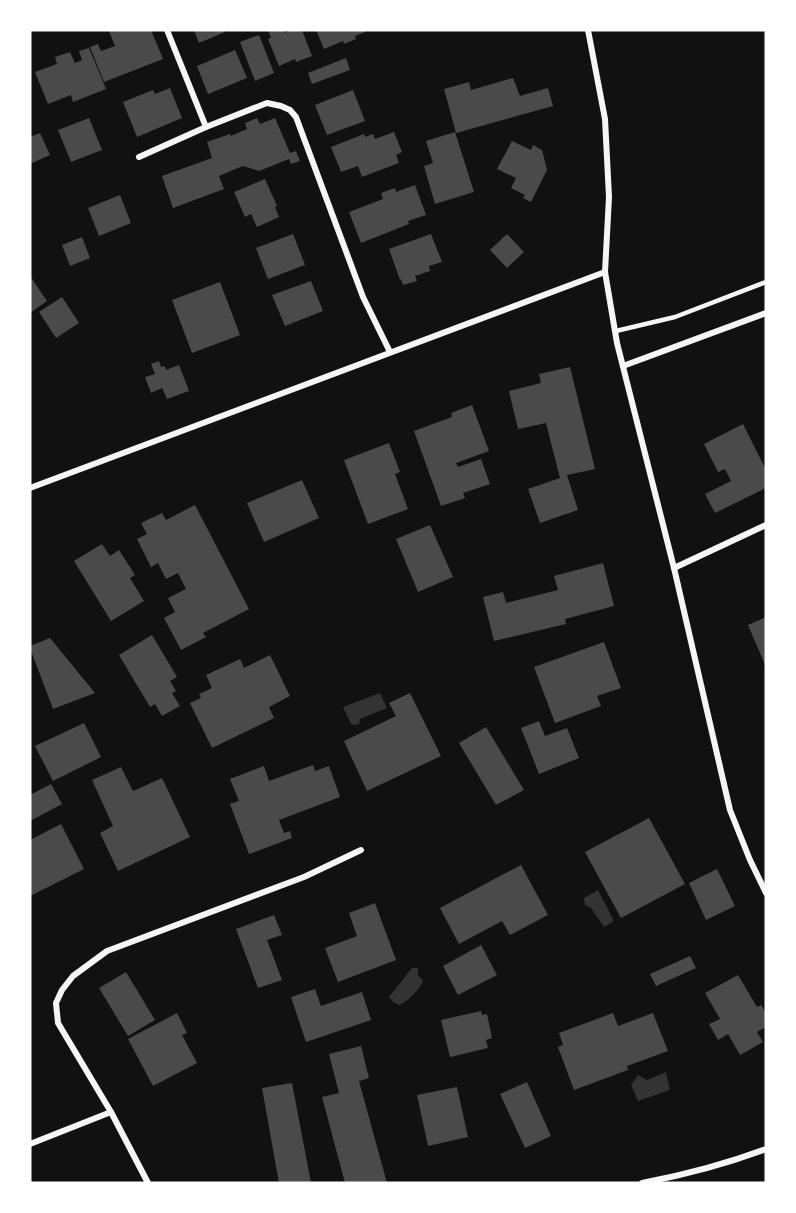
<svg xmlns="http://www.w3.org/2000/svg" width="796" height="1213" viewBox="0 0 796 1213" font-family="'Noto Sans',sans-serif">
  <style>
    .water { fill: #333 }
    .building { fill: #4a4a4a }
    .lines { fill: none; stroke-linecap: round; stroke-linejoin: round }
    .service { stroke: #f5f5f5; stroke-width: 4.5 }
    .minor { stroke: #f5f5f5; stroke-width: 6 }
  </style>
  <rect width="100%" height="100%" fill="#111"/>
  <g class="water">
    <path d="M380 693 387 708 360 719 359 724 354 725 351 724 343 707Z"/>
    <path d="M598 890 614 921 604 927 591 908 585 905 584 898Z"/>
    <path d="M412 968H418V975L423 981C420 989 406 1003 399 1005L393 1002 389 997Z"/>
    <path d="M666 1072 670 1090 638 1101 631 1085 638 1075 647 1080Z"/>
  </g>
  <g class="building">
    <path d="M111 30H151L163 59 104 82 90 47 98 44 101 51 115 46 109 31Z"/>
    <path d="M194 30H224L225 32 199 43Z"/>
    <path d="M268 30H284L285 33 289 31 288 30H302L312 56 296 62 295 59 279 66 268 39 271 38Z"/>
    <path d="M316 30H364L365 32 355 36 356 39 344 44 343 41 324 49Z"/>
    <path d="M259 35 274 73 255 81 240 42Z"/>
    <path d="M89 48 106 89 73 102 71 95 48 104 35 72 57 64 55 57 70 52 75 63 82 60 79 51Z"/>
    <path d="M235 50 247 78 208 94 197 66Z"/>
    <path d="M346 58 350 70 312 84 308 73Z"/>
    <path d="M513 78 520 96 548 88 553 106 456 133 444 89 469 82 471 90Z"/>
    <path d="M170 88 182 118 137 137 123 102 153 90 155 94Z"/>
    <path d="M353 90 365 121 327 135 315 105Z"/>
    <path d="M89 118 102 150 71 162 58 130Z"/>
    <path d="M257 118 260 124 275 118 290 153 296 151 300 161 291 164 289 159 259 171 243 166 219 176 224 189 173 208 162 176 212 158 207 142 230 134 231 136 247 129 245 123Z"/>
    <path d="M394 132 402 152 396 155 399 163 362 177 358 166 341 172 331 147 364 134 365 137 373 134 375 139Z"/>
    <path d="M455 132 474 192 435 204 424 166 433 163 426 141Z"/>
    <path d="M40 133 50 155 30 164V137Z"/>
    <path d="M512 141 531 150 533 145 542 150 547 170 531 202 523 198 525 195 511 188 516 178 497 169Z"/>
    <path d="M265 179 277 206 275 207 279 217 257 227 251 214 245 217 234 192Z"/>
    <path d="M415 185 426 215 408 221 409 224 361 243 349 212 383 199 381 193 395 188 396 192Z"/>
    <path d="M120 195 131 223 99 236 88 208Z"/>
    <path d="M293 234 305 265 268 279 256 248Z"/>
    <path d="M431 234 442 262 429 266 430 271 415 276 417 281 403 285 401 279 400 280 389 249Z"/>
    <path d="M507 234 524 252 507 268 490 250Z"/>
    <path d="M82 237 90 258 70 266 62 245Z"/>
    <path d="M30 276 47 301 30 313Z"/>
    <path d="M311 281 323 311 285 326 272 295Z"/>
    <path d="M220 282 240 335 192 353 172 300Z"/>
    <path d="M62 297 79 323 56 338 39 312Z"/>
    <path d="M159 361 161 367 165 366 166 370 179 365 189 391 167 399 162 388 151 393 145 377 155 374 151 364Z"/>
    <path d="M570 367 595 469 567 475 578 510 540 523 528 489 560 478 546 423 518 429 509 391 541 383 539 374Z"/>
    <path d="M472 405 489 451 456 463 458 467 481 459 490 484 463 493 465 498 441 506 414 431 452 417 451 413Z"/>
    <path d="M743 424 766 470V488L715 513 705 494 731 481 725 469 718 472 704 444Z"/>
    <path d="M389 443 400 472 395 474 408 509 368 524 344 460Z"/>
    <path d="M302 480 319 518 264 542 247 503Z"/>
    <path d="M195 505 249 609 203 633 206 637 181 650 164 618 175 612 168 598 186 589 178 573 166 579 158 563 151 567 137 539 147 534 141 523 162 513 166 520Z"/>
    <path d="M430 525 453 577 418 592 396 539Z"/>
    <path d="M102 544 110 556 119 550 135 575 130 578 144 601 111 621 74 561Z"/>
    <path d="M603 563 614 606 565 619 566 624 494 641 483 597 503 592 506 603 558 590 554 576Z"/>
    <path d="M766 617V667L748 625Z"/>
    <path d="M152 635 177 677 170 681 176 691 172 693 180 706 162 716 155 704 150 707 119 655Z"/>
    <path d="M50 638 95 693 53 709 30 648V646Z"/>
    <path d="M604 642 621 688 597 696 601 706 555 723 534 667Z"/>
    <path d="M270 655 290 696 269 707 274 718 212 748 190 703 201 698 199 694 212 688 206 675 240 659 244 668Z"/>
    <path d="M410 693 441 756 367 791 344 741 396 716 389 703Z"/>
    <path d="M539 721 545 736 567 728 579 758 539 774 521 728Z"/>
    <path d="M84 723 101 757 53 781 35 746Z"/>
    <path d="M486 727 524 790 496 805 459 743Z"/>
    <path d="M313 765 315 771 329 766 340 797 279 820 284 833 290 831 292 838 249 854 230 804 239 801 230 779 264 766 269 781Z"/>
    <path d="M121 767 133 791 162 778 190 837 118 871 100 833 113 826 92 780Z"/>
    <path d="M51 784 62 804 30 821V795Z"/>
    <path d="M649 818 685 884 621 918 585 852Z"/>
    <path d="M61 824 84 869 30 896V840Z"/>
    <path d="M521 865 548 915 510 935 502 921 459 944 440 908Z"/>
    <path d="M717 869 735 906 706 920 689 883Z"/>
    <path d="M375 903 396 960 338 982 325 948 357 936 349 913Z"/>
    <path d="M274 915 282 935 267 940 282 980 258 988 236 929Z"/>
    <path d="M481 945 497 975 458 995 443 966Z"/>
    <path d="M690 956 696 968 656 986 650 974Z"/>
    <path d="M126 972 155 1020 128 1036 99 988Z"/>
    <path d="M738 975 757 1007 761 1005 766 1013V1027L757 1032 763 1042 740 1055 728 1034 718 1040 709 1024 720 1019 705 993Z"/>
    <path d="M315 989 321 1006 362 992 371 1020 306 1042 291 997Z"/>
    <path d="M481 1011 482 1015 487 1014 492 1038 486 1040 488 1048 450 1057 441 1020Z"/>
    <path d="M177 1013 187 1033 182 1035 197 1063 153 1086 128 1039Z"/>
    <path d="M613 1013 618 1026 653 1013 668 1051 627 1066 628 1070 574 1090 558 1047 563 1045 559 1033Z"/>
    <path d="M361 1046 369 1078 359 1081 387 1183H345L322 1097 339 1093 329 1054Z"/>
    <path d="M527 1082 551 1136 525 1148 500 1094Z"/>
    <path d="M292 1083 311 1183H279L262 1088Z"/>
    <path d="M457 1087 468 1137 428 1146 417 1095Z"/>
  </g>
  <g class="lines">
    <path class="service" d="M616 331 675 317 766 282"/>
    <g class="minor">
      <path d="M167 30 206 127 267 103 281 106 290 110 296 117 363 297 390 352"/>
      <path d="M588 30 605 119 609 197 605 272 617 343 674 568 730 810 750 860 766 893"/>
      <path d="M139 157 206 127"/>
      <path d="M623 366 766 313"/>
      <path d="M30 488 605 272"/>
      <path d="M674 568 766 525"/>
      <path d="M30 1144 111 1112"/>
      <path d="M148 1183 111 1112 58 1023 56 1003 62 990 73 976 107 951 304 877 361 850"/>
      <path d="M642 1183C684 1175 726 1164 766 1149"/>
    </g>
  </g>
  <rect width="796" height="1213" fill="none" stroke="#ffffff" stroke-width="63"/>
</svg>
